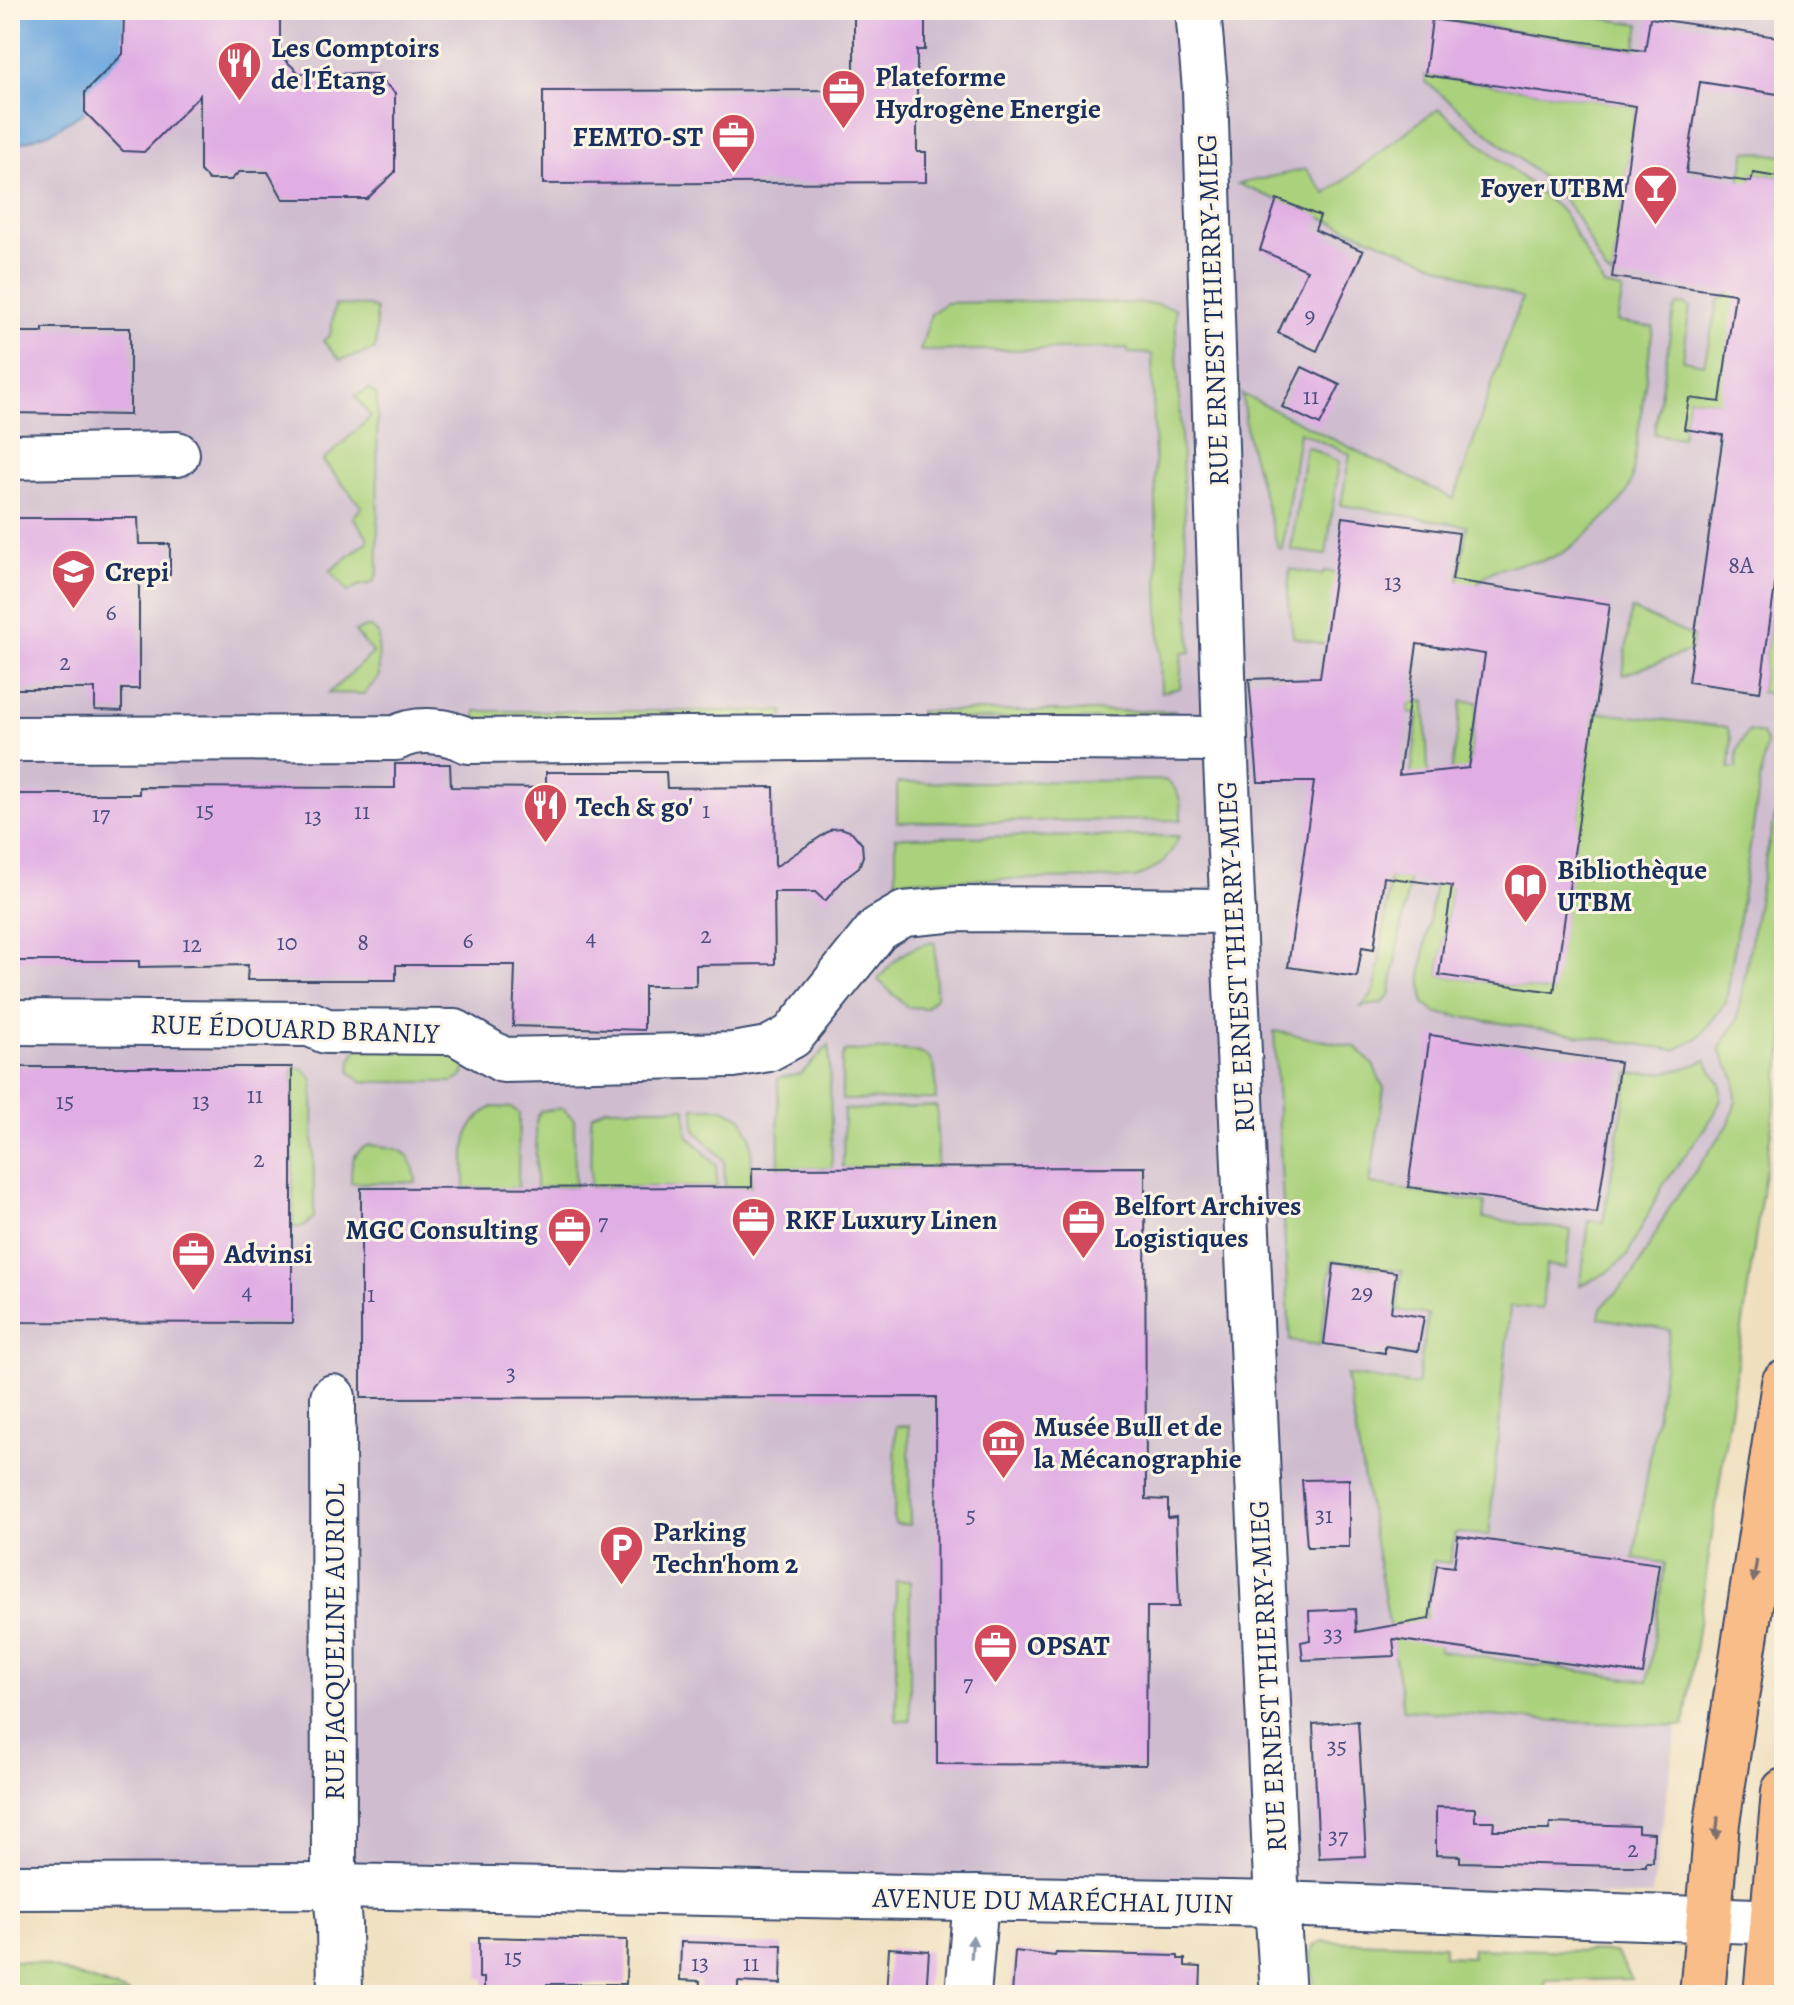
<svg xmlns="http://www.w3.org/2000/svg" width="1794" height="2005" viewBox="0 0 1794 2005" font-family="Alegreya,serif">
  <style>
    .industrial { fill: #cfbdcf }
    .green { fill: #aad17c; stroke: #62806d; stroke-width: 2 }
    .water { fill: #6fa9df; stroke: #456c9e; stroke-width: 2 }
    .building { fill: #e0ade4; fill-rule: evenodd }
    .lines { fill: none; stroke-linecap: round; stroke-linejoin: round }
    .minor-casing { stroke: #3b496c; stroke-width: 48 }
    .major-casing { stroke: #3b496c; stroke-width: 48 }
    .minor { stroke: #fff; stroke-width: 44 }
    .major { stroke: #f8bd89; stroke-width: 44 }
    .oneway { fill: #7e6f71 }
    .oneway2 { fill: #8d97ae }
    .labels { text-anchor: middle; stroke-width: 6; stroke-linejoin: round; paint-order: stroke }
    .number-label { font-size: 24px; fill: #4c4e80 }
    .poi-label { font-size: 28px; font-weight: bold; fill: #1b2f5e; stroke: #fcf5e5; text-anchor: start }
    .street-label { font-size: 28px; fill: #1b2f5e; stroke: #fcf5e5 }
  </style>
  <rect width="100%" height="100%" fill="#fcf5e5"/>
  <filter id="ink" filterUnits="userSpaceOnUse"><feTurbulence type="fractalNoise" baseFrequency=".0125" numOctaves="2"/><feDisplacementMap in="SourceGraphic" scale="16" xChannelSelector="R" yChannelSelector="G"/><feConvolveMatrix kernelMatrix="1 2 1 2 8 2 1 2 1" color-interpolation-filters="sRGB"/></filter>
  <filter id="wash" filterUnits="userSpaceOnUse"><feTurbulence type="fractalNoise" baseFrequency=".006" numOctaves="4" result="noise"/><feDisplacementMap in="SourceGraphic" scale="32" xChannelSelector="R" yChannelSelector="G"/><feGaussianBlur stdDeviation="1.8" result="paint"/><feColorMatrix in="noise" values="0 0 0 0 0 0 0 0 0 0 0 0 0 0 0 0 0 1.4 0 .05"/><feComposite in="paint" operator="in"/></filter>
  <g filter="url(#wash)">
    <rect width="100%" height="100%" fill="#efdfbe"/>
    <path class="industrial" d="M10 10H1784V992L1652 1896 10 1877Z"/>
    <g class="green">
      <path d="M1436 10H1544L1640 24 1635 49 1432 19Z"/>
      <path d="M1425 75 1636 106 1612 277 1605 271 1577 217 1554 187 1426 82Z"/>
      <path d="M1439 109 1563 212 1604 286 1623 290 1617 322 1653 327 1632 479C1630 484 1628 492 1625 496 1615 510 1573 549 1558 555 1526 570 1488 556 1471 595L1457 593 1467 526 1341 505 1350 454 1299 432 1282 549 1278 548 1247 435 1242 394 1454 499C1478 432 1496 364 1522 299L1238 184 1306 169 1326 194 1423 119Z"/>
      <path d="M1746 151 1784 156V178L1753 173 1750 190 1739 188Z"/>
      <path d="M1736 289 1784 412 1689 398 1682 438 1654 434 1674 310 1678 305 1684 304 1690 307 1683 360 1704 364 1718 301Z"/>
      <path d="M1042 301 1157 304 1175 308 1191 652 1182 653 1180 688 1161 692 1152 354 1128 353V348L920 351 931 314 945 303Z"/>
      <path d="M335 305 369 306 376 309V346L374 350 340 360 323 341 330 335Z"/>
      <path d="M369 389 377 396 378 572 373 583 358 586 348 592 330 571 368 541 367 536 353 517 362 507 323 461 371 417 355 396Z"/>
      <path d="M1306 446 1339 462 1326 555 1291 550Z"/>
      <path d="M1784 522V617L1772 694 1760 692Z"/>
      <path d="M1290 569 1322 575 1324 571 1335 572 1373 656 1293 637 1288 594Z"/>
      <path d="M1631 609 1694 637 1692 650 1623 675Z"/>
      <path d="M365 627H370L378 634 379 677 364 694 329 693 373 653 355 632Z"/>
      <path d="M1425 701 1428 771 1424 799 1411 774 1419 714 1408 713 1409 704Z"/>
      <path d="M1462 701 1478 702 1439 975 1553 992 1594 712 1727 727C1734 741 1731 752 1729 768H1737C1735 752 1739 743 1749 731L1762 734 1766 743 1726 1002 1699 1037 1675 1050 1436 1013 1424 1003 1421 976Z"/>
      <path d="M476 711H784L783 719 476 721Z"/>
      <path d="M920 711H1177L1143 720 921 719Z"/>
      <path d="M1784 777V1042L1684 1726 1572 1722 1404 1710 1346 1375 1417 1385 1428 1315 1397 1310 1402 1271 1332 1261 1320 1345 1290 1341 1274 1031 1356 1047 1373 1065 1384 1088 1370 1184 1485 1203 1483 1218 1571 1230 1566 1268 1546 1265 1542 1309 1510 1306 1489 1535 1455 1533 1450 1563 1433 1561 1423 1636 1439 1639V1651L1648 1681 1665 1563 1634 1558 1670 1330 1599 1318 1601 1308 1634 1274 1671 1205 1729 1124 1736 1101 1735 1079 1719 1049 1737 1021 1766 856Z"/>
      <path d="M1165 780C1181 790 1181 802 1181 820L897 822V783Z"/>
      <path d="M1421 809 1390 995 1383 1003 1361 1007 1372 995 1377 980 1390 878 1404 879Z"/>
      <path d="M1179 836C1168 861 1160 867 1135 878L896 880V837Z"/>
      <path d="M935 942 936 998 925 1008 907 1007 878 980C894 959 908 946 935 942Z"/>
      <path d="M829 1045 832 1168H779L778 1078 801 1074Z"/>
      <path d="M455 1047 468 1061 463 1076 453 1082H362L350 1072 351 1060 358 1048Z"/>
      <path d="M848 1051C867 1051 920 1045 931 1060 938 1070 935 1087 936 1099L842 1100V1059L844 1053Z"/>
      <path d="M1706 1060 1720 1084 1721 1098 1714 1115 1662 1187 1627 1256 1608 1272 1580 1286 1589 1221 1603 1222 1629 1073C1660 1074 1677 1073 1706 1060Z"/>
      <path d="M292 1067 305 1070 313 1080 314 1217 305 1226 293 1228Z"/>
      <path d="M937 1106V1168H843L844 1110Z"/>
      <path d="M493 1107 512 1108 519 1113 518 1188H465C465 1155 459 1125 493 1107Z"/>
      <path d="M563 1108 574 1119 575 1187 536 1188V1120L540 1111Z"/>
      <path d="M605 1108H686L687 1134 716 1165 717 1187H590L591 1121 592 1115Z"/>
      <path d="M694 1108H722L742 1118 751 1138 752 1187H725L724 1160 695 1130Z"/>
      <path d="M369 1145C399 1148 413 1148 416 1182L351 1183C351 1165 351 1152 369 1145Z"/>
      <path d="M896 1426H909L910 1525 896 1524 894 1521Z"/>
      <path d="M896 1581H910V1721H898L896 1720Z"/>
      <path d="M1322 1941 1444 1945V1956L1472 1957 1473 1948 1615 1952 1632 1979 1545 1981 1544 1995H1315L1311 1953 1314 1946Z"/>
      <path d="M10 1960 41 1964 135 1995H10Z"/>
    </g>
    <path class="water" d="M10 10H217L85 112 53 131 10 147Z"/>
    <g id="blocks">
      <g class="building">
        <path d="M124 10H280V55L299 73 375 74 395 93V172L367 199H283L268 172H239L231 180H209L200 171V95L144 152 123 151 85 112V92L123 54Z"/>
        <path d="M854 10H925V50H917V152H926V182L543 184V91L854 90Z"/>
        <path d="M1650 18 1784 38V95L1700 82 1686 173 1751 182 1753 173 1784 178V522L1760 692 1688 682 1723 435 1684 429 1689 398 1720 402 1735 294 1612 277 1636 106 1425 75 1432 19 1645 51Z"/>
        <path d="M1277 199 1320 216 1315 230 1363 251 1317 351 1278 333 1307 270 1260 250Z"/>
        <path d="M43 328H130V415L10 413V332H43Z"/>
        <path d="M1302 367 1340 385 1320 425 1282 407Z"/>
        <path d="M1343 517 1459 533 1452 580 1610 604 1554 992 1439 975 1452 886 1384 877 1374 949 1362 947 1357 977 1288 967 1314 782H1258L1249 679 1320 677ZM1417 644 1485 654 1469 768 1399 775Z"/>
        <path d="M10 518H138L139 544H170V575H139V689H122V711L95 710V689H10Z"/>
        <path d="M395 764H450L451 787 546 788V772H666L667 788 774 787 775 867 832 829 841 828 852 832 862 844 863 856 859 867 846 877 825 901 815 892H774L775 964 696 965V986H644V1030L513 1026 515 965H396V980H247L248 965 139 967V961H10V794H139V787L395 788Z"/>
        <path d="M1430 1035 1620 1062 1597 1213 1408 1187Z"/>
        <path d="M10 1067H292V1323L10 1322Z"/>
        <path d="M1145 1167 1146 1499 1168 1500V1518L1176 1517 1179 1607H1147L1146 1765 937 1764 936 1397 361 1398V1188L752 1187V1168Z"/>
        <path d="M1334 1264 1396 1272 1391 1312 1424 1317 1418 1351 1385 1346V1353L1324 1344Z"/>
        <path d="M1349 1479V1547H1307L1302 1480Z"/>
        <path d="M1458 1536 1659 1564 1643 1674 1393 1639 1395 1656 1303 1660 1301 1642 1310 1640 1309 1611 1355 1609 1356 1632 1429 1619 1437 1565 1454 1567Z"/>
        <path d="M1358 1721 1366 1856 1319 1858 1313 1724Z"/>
        <path d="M1436 1807 1475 1808V1821H1494L1493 1830H1549L1550 1823 1638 1826V1832L1654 1833 1653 1862H1646V1866H1618L1460 1862V1856L1436 1855Z"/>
        <path d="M479 1937 627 1940 626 1984H547V1992L484 1995V1978H479Z"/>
        <path d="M681 1942 782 1945 781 1984 738 1982V1993L699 1992 700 1981 680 1980Z"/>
        <path d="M889 1948 929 1951 926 1995H886Z"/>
        <path d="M1015 1951 1055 1956 1056 1953 1178 1956V1959H1185V1966L1201 1967 1200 1995H1012Z"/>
      </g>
    </g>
  </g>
  <g filter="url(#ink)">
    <use href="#blocks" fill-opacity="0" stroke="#3b496c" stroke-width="2"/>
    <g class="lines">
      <defs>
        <g id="minor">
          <path d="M1198 10 1205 89 1225 739 1277 1904 1283 1995"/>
          <path d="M10 457 177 454"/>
          <path d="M10 739 396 738C417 727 448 730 468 741L905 737 1225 739"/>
          <path d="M10 1022 310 1024 326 1031 455 1032 503 1060 733 1055 768 1049 792 1036 878 929 904 914 958 909 1233 911"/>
          <path d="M333 1397 334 1872 339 1924 340 1995"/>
          <path d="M10 1887 336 1886 1277 1904 1784 1922"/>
          <path d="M968 1995 976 1898"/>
        </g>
        <g id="major">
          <path d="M1702 1995 1717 1823 1784 1383"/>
          <path d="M1766 1995 1784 1791"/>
        </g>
      </defs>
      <use href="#minor" class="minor-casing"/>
      <use href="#major" class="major-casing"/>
      <use href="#minor" class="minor"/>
      <use href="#major" class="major"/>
    </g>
    <defs><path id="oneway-solid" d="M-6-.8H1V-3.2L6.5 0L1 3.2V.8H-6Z" transform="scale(2)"/></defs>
    <g class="oneway">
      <use href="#oneway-solid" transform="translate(1755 1571) rotate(99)"/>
      <use href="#oneway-solid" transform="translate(1717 1828) rotate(96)"/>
    </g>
    <use class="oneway2" href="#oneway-solid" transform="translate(972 1947) rotate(-86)"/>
  </g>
  <defs>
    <symbol id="restaurant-pin" viewBox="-11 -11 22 30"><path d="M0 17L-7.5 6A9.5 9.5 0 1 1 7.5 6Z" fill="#d1495b" stroke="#fcf5e5"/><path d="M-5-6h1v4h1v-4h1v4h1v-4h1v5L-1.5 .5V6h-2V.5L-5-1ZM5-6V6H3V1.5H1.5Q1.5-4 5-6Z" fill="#fff"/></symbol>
    <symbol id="office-pin" viewBox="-11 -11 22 30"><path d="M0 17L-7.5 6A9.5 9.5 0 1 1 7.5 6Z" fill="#d1495b" stroke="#fcf5e5"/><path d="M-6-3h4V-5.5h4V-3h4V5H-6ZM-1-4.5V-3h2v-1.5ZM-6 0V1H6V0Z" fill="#fff"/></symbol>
    <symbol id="bar-pin" viewBox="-11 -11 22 30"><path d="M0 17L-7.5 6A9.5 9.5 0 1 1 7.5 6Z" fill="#d1495b" stroke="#fcf5e5"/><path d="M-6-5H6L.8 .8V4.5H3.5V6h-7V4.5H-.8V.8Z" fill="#fff"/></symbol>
    <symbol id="university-pin" viewBox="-11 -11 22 30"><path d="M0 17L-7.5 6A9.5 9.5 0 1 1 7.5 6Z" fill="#d1495b" stroke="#fcf5e5"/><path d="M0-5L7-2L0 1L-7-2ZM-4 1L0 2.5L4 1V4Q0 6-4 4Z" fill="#fff"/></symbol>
    <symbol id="library-pin" viewBox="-11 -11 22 30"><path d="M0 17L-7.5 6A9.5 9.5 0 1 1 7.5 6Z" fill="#d1495b" stroke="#fcf5e5"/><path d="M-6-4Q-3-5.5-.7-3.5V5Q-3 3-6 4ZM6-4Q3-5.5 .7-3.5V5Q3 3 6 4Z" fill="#fff"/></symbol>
    <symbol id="museum-pin" viewBox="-11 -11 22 30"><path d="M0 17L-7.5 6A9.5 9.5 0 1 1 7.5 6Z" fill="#d1495b" stroke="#fcf5e5"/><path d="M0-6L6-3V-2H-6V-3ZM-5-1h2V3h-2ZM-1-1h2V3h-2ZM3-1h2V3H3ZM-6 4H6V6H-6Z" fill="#fff"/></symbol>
    <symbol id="parking-pin" viewBox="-11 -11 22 30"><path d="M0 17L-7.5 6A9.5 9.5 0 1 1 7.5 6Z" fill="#d1495b" stroke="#fcf5e5"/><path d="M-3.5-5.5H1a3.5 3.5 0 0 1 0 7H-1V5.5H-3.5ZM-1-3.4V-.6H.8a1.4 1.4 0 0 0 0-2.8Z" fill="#fff"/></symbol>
  </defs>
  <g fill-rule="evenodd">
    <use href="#restaurant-pin" x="214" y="38" width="51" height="69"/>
    <use href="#office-pin" x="818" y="66" width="51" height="69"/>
    <use href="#office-pin" x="708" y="110" width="51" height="69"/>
    <use href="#bar-pin" x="1630" y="162" width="51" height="69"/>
    <use href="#university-pin" x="48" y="546" width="51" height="69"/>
    <use href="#restaurant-pin" x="520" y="780" width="51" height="69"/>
    <use href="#library-pin" x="1500" y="860" width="51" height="69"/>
    <use href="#office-pin" x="728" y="1194" width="51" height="69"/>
    <use href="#office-pin" x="1058" y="1196" width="51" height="69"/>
    <use href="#office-pin" x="544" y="1204" width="51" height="69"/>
    <use href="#office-pin" x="168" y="1228" width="51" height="69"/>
    <use href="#museum-pin" x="978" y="1416" width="51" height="69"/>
    <use href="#parking-pin" x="596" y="1522" width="51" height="69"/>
    <use href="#office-pin" x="970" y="1620" width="51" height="69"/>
  </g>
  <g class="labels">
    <g class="number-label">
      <text x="1310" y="323">9</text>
      <text x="1311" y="404">11</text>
      <text x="1741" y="573">8A</text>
      <text x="1393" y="590">13</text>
      <text x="111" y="620">6</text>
      <text x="65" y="670">2</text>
      <text x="205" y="818">15</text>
      <text x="706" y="818">1</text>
      <text x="362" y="819">11</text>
      <text x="101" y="822">17</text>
      <text x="313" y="824">13</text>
      <text x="706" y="943">2</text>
      <text x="591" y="945">4</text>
      <text x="468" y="948">6</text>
      <text x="287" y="950">10</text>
      <text x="363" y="950">8</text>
      <text x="192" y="952">12</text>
      <text x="255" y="1103">11</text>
      <text x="65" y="1109">15</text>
      <text x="201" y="1109">13</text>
      <text x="259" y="1167">2</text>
      <text x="603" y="1230">7</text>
      <text x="247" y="1299">4</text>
      <text x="1362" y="1300">29</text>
      <text x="371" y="1302">1</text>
      <text x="511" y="1381">3</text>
      <text x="971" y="1523">5</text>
      <text x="1324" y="1523">31</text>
      <text x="1333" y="1642">33</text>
      <text x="968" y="1691">7</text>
      <text x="1337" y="1754">35</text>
      <text x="1338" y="1844">37</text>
      <text x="1633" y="1857">2</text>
      <text x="513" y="1965">15</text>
      <text x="700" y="1971">13</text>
      <text x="751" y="1971">11</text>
    </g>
    <g class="poi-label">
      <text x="271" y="57">Les Comptoirs<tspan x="271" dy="32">de l'Étang</tspan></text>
      <text x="875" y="86">Plateforme<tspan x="875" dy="32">Hydrogène Energie</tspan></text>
      <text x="703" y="146" text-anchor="end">FEMTO-ST</text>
      <text x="1625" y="197" text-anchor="end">Foyer UTBM</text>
      <text x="105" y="581">Crepi</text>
      <text x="576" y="816">Tech &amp; go'</text>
      <text x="1557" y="879">Bibliothèque<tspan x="1557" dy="32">UTBM</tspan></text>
      <text x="1114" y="1215">Belfort Archives<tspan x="1114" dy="32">Logistiques</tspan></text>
      <text x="785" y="1229">RKF Luxury Linen</text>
      <text x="538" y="1239" text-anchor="end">MGC Consulting</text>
      <text x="224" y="1263">Advinsi</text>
      <text x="1034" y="1436">Musée Bull et de<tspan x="1034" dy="32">la Mécanographie</tspan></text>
      <text x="653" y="1541">Parking<tspan x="653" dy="32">Techn'hom 2</tspan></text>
      <text x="1027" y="1655">OPSAT</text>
    </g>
    <g class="street-label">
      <text transform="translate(1212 310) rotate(-92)" y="10">RUE ERNEST THIERRY-MIEG</text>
      <text transform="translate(1235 957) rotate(-93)" y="10">RUE ERNEST THIERRY-MIEG</text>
      <text transform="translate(295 1028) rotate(2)" y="10">RUE ÉDOUARD BRANLY</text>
      <text transform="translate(334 1642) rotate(-90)" y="10">RUE JACQUELINE AURIOL</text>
      <text transform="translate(1267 1676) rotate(-93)" y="10">RUE ERNEST THIERRY-MIEG</text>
      <text transform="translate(1053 1900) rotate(1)" y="10">AVENUE DU MARÉCHAL JUIN</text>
    </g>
  </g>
  <rect width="1794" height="2005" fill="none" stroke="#fcf5e5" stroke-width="40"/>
</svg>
